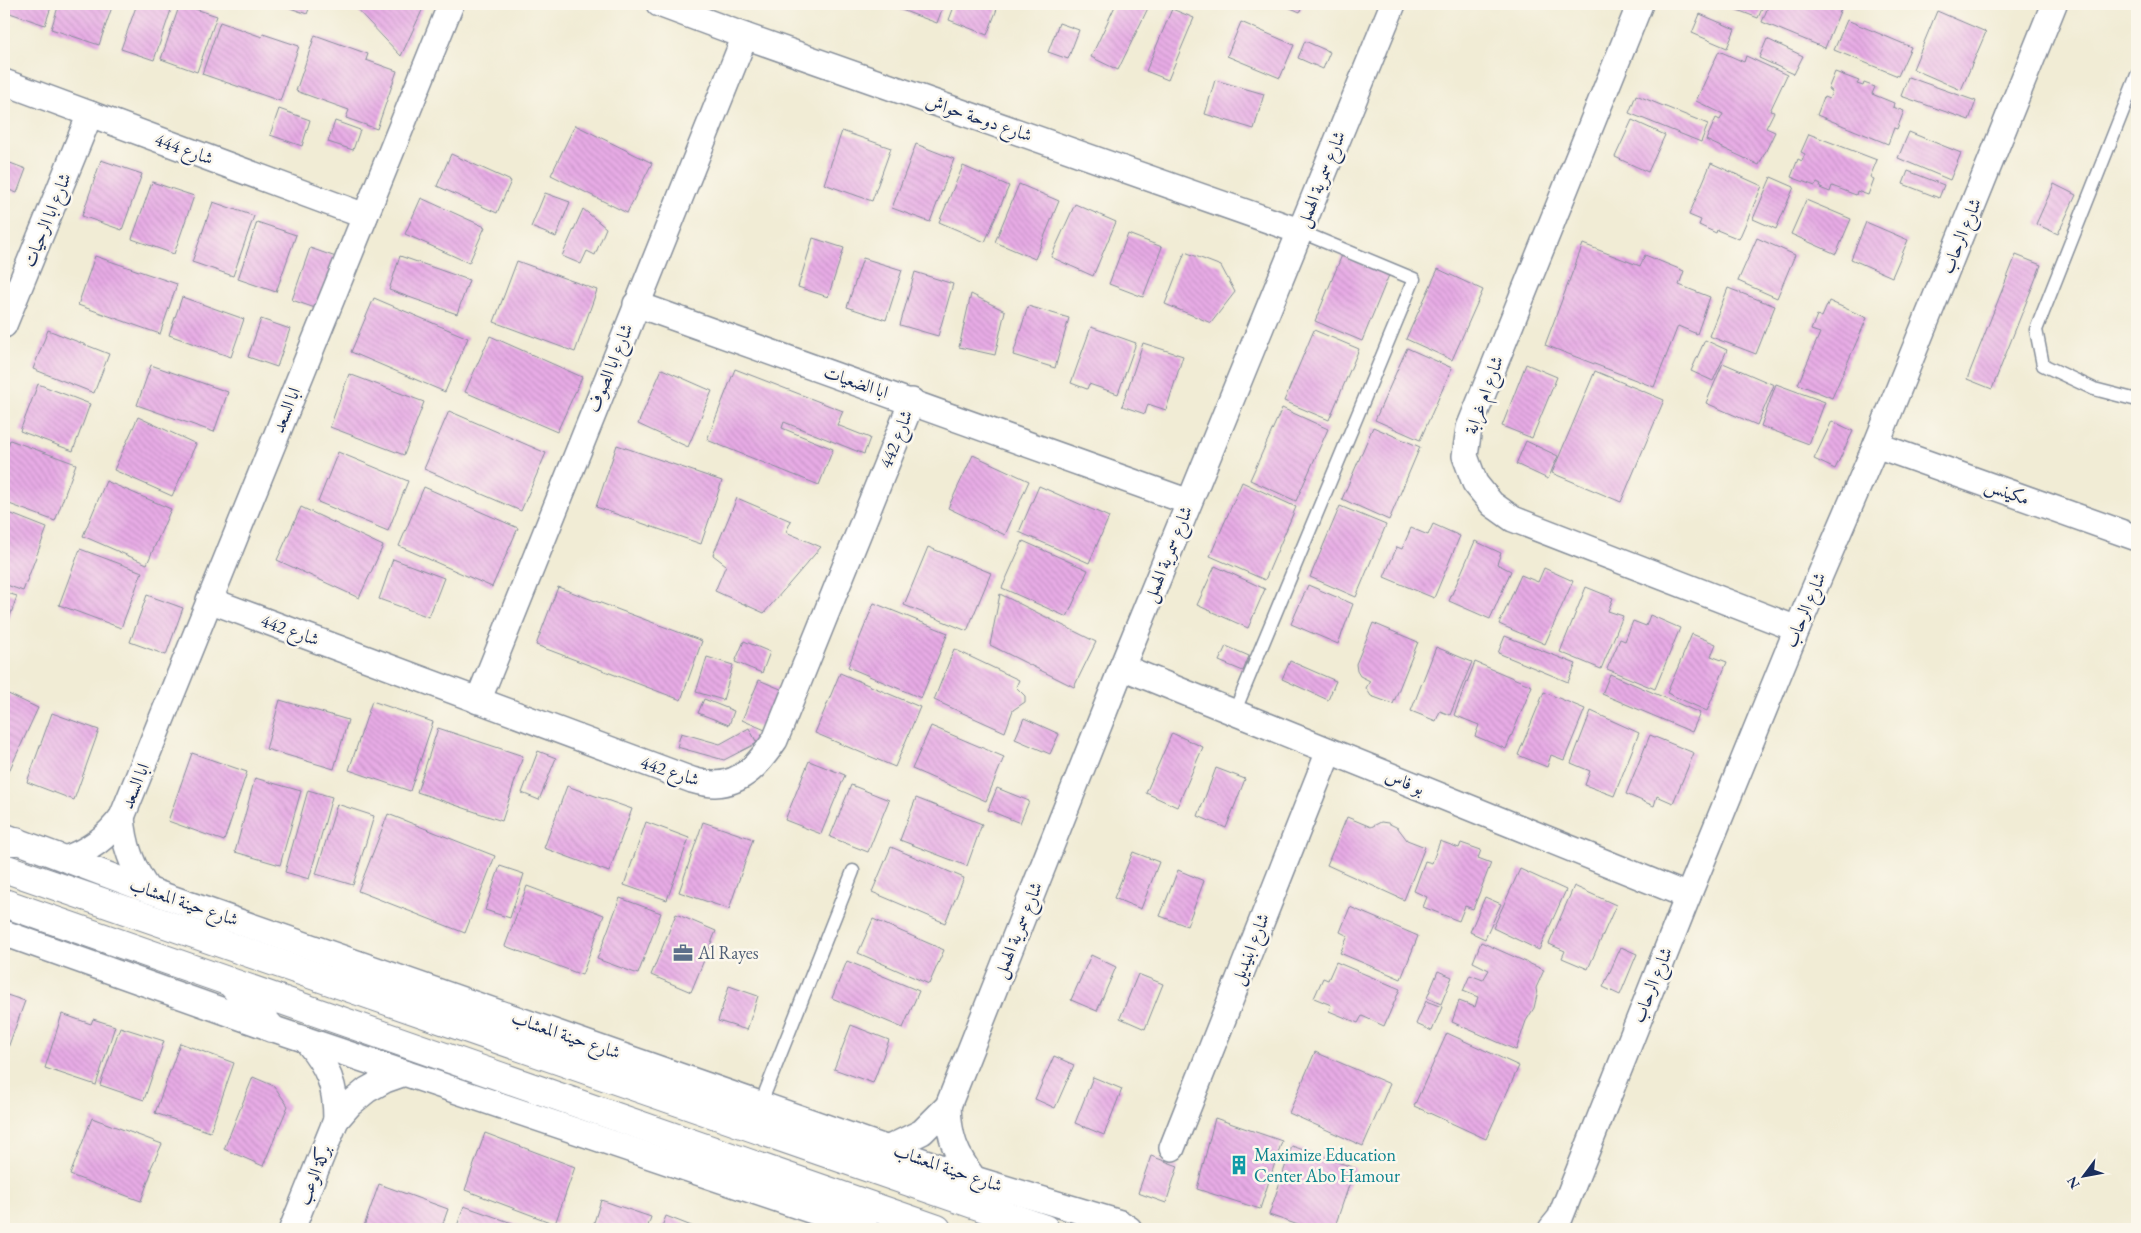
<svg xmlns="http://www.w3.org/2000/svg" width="2141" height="1233" viewBox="0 0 2141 1233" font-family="'EB Garamond',Amiri,serif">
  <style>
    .building { fill: url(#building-back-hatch) }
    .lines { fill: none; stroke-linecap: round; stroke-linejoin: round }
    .service-casing { stroke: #868e9a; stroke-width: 15 }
    .minor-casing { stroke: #868e9a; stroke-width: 28 }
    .tertiary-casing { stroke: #868e9a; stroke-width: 30 }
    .service { stroke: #fff; stroke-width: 12 }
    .minor { stroke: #fff; stroke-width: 25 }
    .tertiary { stroke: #fff; stroke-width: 28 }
    .labels { text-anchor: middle; stroke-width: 5; stroke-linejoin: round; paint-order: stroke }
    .street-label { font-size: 18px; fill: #1b2f5e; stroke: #fbf7ec }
    .service-label { font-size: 18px; fill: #4e5e75; stroke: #fbf7ec; text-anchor: start }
    .culture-label { font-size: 18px; fill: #0d838f; stroke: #fbf7ec; text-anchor: start }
  </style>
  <defs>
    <pattern id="building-back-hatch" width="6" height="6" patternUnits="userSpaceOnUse" patternTransform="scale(1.25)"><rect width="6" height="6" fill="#e7abe5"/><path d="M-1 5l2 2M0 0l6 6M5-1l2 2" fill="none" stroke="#c693c7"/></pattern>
  </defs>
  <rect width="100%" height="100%" fill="#fbf7ec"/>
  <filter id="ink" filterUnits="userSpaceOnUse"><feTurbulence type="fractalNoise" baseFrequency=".02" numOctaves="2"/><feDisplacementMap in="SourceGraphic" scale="10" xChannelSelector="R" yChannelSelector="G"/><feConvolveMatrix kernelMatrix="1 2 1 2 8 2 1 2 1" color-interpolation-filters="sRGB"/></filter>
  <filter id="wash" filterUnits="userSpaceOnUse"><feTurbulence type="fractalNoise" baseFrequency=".0096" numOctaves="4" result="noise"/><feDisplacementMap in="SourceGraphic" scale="20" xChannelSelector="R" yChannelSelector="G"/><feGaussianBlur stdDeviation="1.12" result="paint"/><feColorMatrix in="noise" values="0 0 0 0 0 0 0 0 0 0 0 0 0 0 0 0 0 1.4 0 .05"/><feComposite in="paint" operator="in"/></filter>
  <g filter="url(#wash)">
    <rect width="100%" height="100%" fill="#f1ecd5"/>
    <g id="blocks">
      <g class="building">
        <path d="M4 4H52L45 25 4 11Z"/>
        <path d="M59 4H113L99 45 51 29Z"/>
        <path d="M137 4H173L154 60 121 49Z"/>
        <path d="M180 4 217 16 197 72 161 59Z"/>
        <path d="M279 4H311L307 14Z"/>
        <path d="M352 4H425L401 56Z"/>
        <path d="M885 4H944L937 23Z"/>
        <path d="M955 4H999L987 35 949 20Z"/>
        <path d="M1116 4H1150L1118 70 1091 57Z"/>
        <path d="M1281 4H1303L1300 12Z"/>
        <path d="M1722 4H1764L1758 18Z"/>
        <path d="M1769 4H1843L1825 48 1762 22Z"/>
        <path d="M1172 9 1194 18 1168 80 1146 71Z"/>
        <path d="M1937 11 1986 32 1961 90 1913 69Z"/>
        <path d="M1700 14 1735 29 1727 48 1692 33Z"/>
        <path d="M1847 20 1911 47 1898 76 1834 50Z"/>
        <path d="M220 22 262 37 263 34 299 46 280 101 202 74Z"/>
        <path d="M1241 22 1294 45 1280 78 1227 56Z"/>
        <path d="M1059 23 1079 30 1068 59 1048 52Z"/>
        <path d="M315 35 368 54 366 60 397 71 377 129 346 118 349 110 296 91Z"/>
        <path d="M1767 39 1803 56 1794 74 1759 58Z"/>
        <path d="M1305 41 1330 52 1323 69 1298 58Z"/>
        <path d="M1719 51 1744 62 1746 56 1787 75 1770 111 1774 112 1766 128 1775 132 1759 165 1706 140 1716 118 1720 120 1723 114 1696 101Z"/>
        <path d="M1835 72 1859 81 1857 84 1863 86 1864 83 1875 87 1872 94 1894 103 1893 107 1904 111 1897 129 1894 128 1888 144 1817 115 1824 97 1829 99 1832 91 1828 89Z"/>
        <path d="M1908 77 1976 101 1969 120 1901 96Z"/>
        <path d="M1215 80 1264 94 1254 129 1205 114Z"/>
        <path d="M1636 95 1708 124 1701 142 1629 113Z"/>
        <path d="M4 106 8 107 4 119Z"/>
        <path d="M279 109 310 120 302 146 270 135Z"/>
        <path d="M1632 120 1665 135 1648 172 1615 157Z"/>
        <path d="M335 121 360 130 353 150 328 142Z"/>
        <path d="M575 125 652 163 627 213 551 175Z"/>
        <path d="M842 131 891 148 872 201 824 184Z"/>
        <path d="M1909 132 1961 153 1950 180 1898 158Z"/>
        <path d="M1809 134 1877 160 1870 177 1874 179 1868 195 1857 191 1856 195 1832 186 1830 192 1820 188 1821 185 1817 183 1815 186 1791 177 1798 159 1802 161 1805 154 1801 152Z"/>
        <path d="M916 144 954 159 930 222 892 208Z"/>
        <path d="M451 154 511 181 497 213 437 186Z"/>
        <path d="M101 160 142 174 122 230 82 216Z"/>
        <path d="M5 161 26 169 17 193 4 188Z"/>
        <path d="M1711 163 1762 186 1739 239 1717 230 1716 233 1699 225 1701 220 1689 215Z"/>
        <path d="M963 166 1009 186 985 242 939 222Z"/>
        <path d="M1908 171 1944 185 1939 198 1903 184Z"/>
        <path d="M1771 177 1794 187 1776 229 1753 219Z"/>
        <path d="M152 182 194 196 174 254 132 239Z"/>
        <path d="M1019 184 1059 201 1035 259 995 242Z"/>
        <path d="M2054 184 2076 195 2058 234 2036 224Z"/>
        <path d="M545 193 570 202 556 237 531 227Z"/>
        <path d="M421 198 485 227 469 263 405 234Z"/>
        <path d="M1806 200 1851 219 1836 254 1791 234Z"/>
        <path d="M213 202 254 216 233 276 192 262Z"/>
        <path d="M1075 204 1116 222 1093 276 1051 257Z"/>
        <path d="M583 209 606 228 595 255 587 251 581 264 562 256Z"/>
        <path d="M257 222 296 235 276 292 238 279Z"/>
        <path d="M1866 222 1908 240 1892 277 1851 259Z"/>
        <path d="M1128 234 1162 247 1143 297 1109 284Z"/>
        <path d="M813 238 844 248 828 297 798 287Z"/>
        <path d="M1757 238 1795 255 1777 298 1738 281Z"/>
        <path d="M1583 244 1640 266 1645 255 1684 271 1679 285 1710 297 1697 334 1678 326 1654 387 1545 345Z"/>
        <path d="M310 248 336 257 318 309 292 300Z"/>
        <path d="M1185 252 1221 266 1235 292 1211 323 1165 304Z"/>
        <path d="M1342 255 1389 275 1362 341 1315 321Z"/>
        <path d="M2016 255 2041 265 1992 389 1967 379Z"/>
        <path d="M95 256 177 284 160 334 78 305Z"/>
        <path d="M400 256 469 280 457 314 389 290Z"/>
        <path d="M863 258 902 270 886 320 847 307Z"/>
        <path d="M517 261 597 290 575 352 494 322Z"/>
        <path d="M1438 269 1483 290 1452 360 1406 339Z"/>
        <path d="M915 272 953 284 938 336 900 325Z"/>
        <path d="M1728 288 1775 306 1756 354 1709 336Z"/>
        <path d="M971 294 1005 311 995 355 959 347Z"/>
        <path d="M182 297 244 319 231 357 169 335Z"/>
        <path d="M374 298 468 338 445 392 351 352Z"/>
        <path d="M1829 301 1867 318 1832 398 1798 384 1820 333 1811 330 1817 315 1822 317Z"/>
        <path d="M1028 306 1069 318 1055 368 1013 355Z"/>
        <path d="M261 319 290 329 277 367 248 357Z"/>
        <path d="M1091 327 1136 343 1118 394 1089 384 1087 389 1071 383Z"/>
        <path d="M48 330 109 354 94 393 33 369Z"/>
        <path d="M1314 330 1359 349 1329 420 1284 401Z"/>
        <path d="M490 336 582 377 557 432 465 392Z"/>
        <path d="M1705 340 1727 350 1713 381 1691 371Z"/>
        <path d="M1143 343 1183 356 1166 410 1148 404 1145 414 1122 406Z"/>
        <path d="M1407 348 1452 368 1420 440 1375 420Z"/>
        <path d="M1723 363 1774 385 1757 425 1706 403Z"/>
        <path d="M1526 364 1557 377 1532 438 1502 426Z"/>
        <path d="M151 365 228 392 214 432 137 405Z"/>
        <path d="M662 369 712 391 688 447 638 424Z"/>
        <path d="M735 369 843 411 837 425 870 438 864 454 784 422 782 428 833 449 819 485 707 440Z"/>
        <path d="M1595 371 1664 400 1621 502 1552 473Z"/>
        <path d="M349 374 424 402 404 455 330 427Z"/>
        <path d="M38 384 90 404 73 451 20 431Z"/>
        <path d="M1776 384 1825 402 1809 444 1761 426Z"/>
        <path d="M1282 408 1328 429 1296 501 1250 480Z"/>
        <path d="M449 411 546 453 521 511 424 469Z"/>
        <path d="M138 417 196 444 172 496 114 470Z"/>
        <path d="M1832 421 1853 431 1835 469 1814 459Z"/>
        <path d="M1373 427 1420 447 1389 520 1342 499Z"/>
        <path d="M10 440 76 464 55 521 4 502V457Z"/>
        <path d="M1526 441 1558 456 1548 479 1516 464Z"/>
        <path d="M617 445 722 481 701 544 596 507Z"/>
        <path d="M338 452 408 481 388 531 318 502Z"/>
        <path d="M973 455 1029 481 1005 535 948 508Z"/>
        <path d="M106 481 171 509 147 564 83 536Z"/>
        <path d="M1242 482 1296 507 1265 580 1210 556Z"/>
        <path d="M1039 486 1109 517 1089 563 1019 532Z"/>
        <path d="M424 487 518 528 492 587 399 546Z"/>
        <path d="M737 498 791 521 786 532 821 547 764 613 715 591 726 565 713 555Z"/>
        <path d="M1340 506 1386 525 1356 597 1310 577Z"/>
        <path d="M301 507 383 546 359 598 277 560Z"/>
        <path d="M4 511 47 528 23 591 4 584Z"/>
        <path d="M1433 524 1460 536 1434 598 1384 577 1397 547 1402 549 1411 528 1428 535Z"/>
        <path d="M1023 541 1088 570 1067 617 1002 588Z"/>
        <path d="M1475 541 1501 553 1497 564 1511 571 1490 619 1449 601Z"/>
        <path d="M928 547 991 573 967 631 904 605Z"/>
        <path d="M80 549 142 572 121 628 59 605Z"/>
        <path d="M393 559 444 578 429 617 379 599Z"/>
        <path d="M1215 566 1265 589 1248 628 1197 605Z"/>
        <path d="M1544 568 1573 581 1545 644 1499 624 1521 575 1538 582Z"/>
        <path d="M1308 585 1353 604 1338 644 1291 624Z"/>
        <path d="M558 587 702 641 681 700 536 645Z"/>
        <path d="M1586 587 1613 598 1608 611 1623 616 1601 669 1560 652Z"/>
        <path d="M4 592 17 596 4 634Z"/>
        <path d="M1000 594 1096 642 1074 687 990 645Z"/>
        <path d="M147 595 183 608 166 655 130 642Z"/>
        <path d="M874 603 948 633 921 698 848 667Z"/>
        <path d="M1650 615 1680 628 1655 689 1607 669 1620 639 1625 641 1633 621 1646 626Z"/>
        <path d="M1373 623 1418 642 1393 704 1371 696 1366 688 1370 681 1360 676 1357 671 1356 664Z"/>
        <path d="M1692 634 1716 644 1711 656 1727 662 1707 711 1667 693Z"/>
        <path d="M1505 636 1576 664 1568 682 1498 653Z"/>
        <path d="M744 641 770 652 762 673 735 662Z"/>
        <path d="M1226 646 1249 656 1243 671 1219 661Z"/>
        <path d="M1436 647 1472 662 1450 715 1440 711 1436 721 1411 711Z"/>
        <path d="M954 649 1019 680 1016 687 1025 696V702L1013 710 1005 732 934 700Z"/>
        <path d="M707 657 733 665 723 700 696 692Z"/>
        <path d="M1290 661 1336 681 1328 700 1282 679Z"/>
        <path d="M1475 662 1532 686 1506 749 1475 736 1479 725 1454 715Z"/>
        <path d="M840 673 920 707 895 767 815 733Z"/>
        <path d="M1610 674 1700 713 1692 732 1602 694Z"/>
        <path d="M759 680 783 690 765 730 742 720Z"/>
        <path d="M4 692 38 708 9 771 4 768Z"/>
        <path d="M1544 692 1585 709 1564 760 1551 755 1547 767 1518 755Z"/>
        <path d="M704 699 734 711 729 725 698 713Z"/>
        <path d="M280 700 348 720 334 769 266 749Z"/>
        <path d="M372 701 433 722 410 791 349 770Z"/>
        <path d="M1591 711 1639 733 1614 796 1585 785 1590 771 1571 763Z"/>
        <path d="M52 713 99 730 74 800 27 782Z"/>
        <path d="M1024 718 1059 734 1050 754 1015 739Z"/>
        <path d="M931 726 1004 757 986 801 912 769Z"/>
        <path d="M438 728 523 756 502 821 417 792Z"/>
        <path d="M749 728 757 743 724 760 677 747 681 733 720 744Z"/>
        <path d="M1172 733 1203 747 1177 807 1146 793Z"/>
        <path d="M1650 735 1694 753 1673 803 1657 796 1654 806 1626 794Z"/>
        <path d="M538 751 556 758 539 800 522 793Z"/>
        <path d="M192 753 247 772 224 841 168 821Z"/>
        <path d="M809 761 845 775 821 834 785 820Z"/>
        <path d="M1216 768 1245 779 1226 828 1198 816Z"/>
        <path d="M255 778 301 791 280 865 235 852Z"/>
        <path d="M851 785 889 800 868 852 830 837Z"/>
        <path d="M567 786 632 809 609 872 544 848Z"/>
        <path d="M997 788 1029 801 1020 823 988 810Z"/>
        <path d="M308 790 332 797 309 879 285 872Z"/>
        <path d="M916 798 982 824 967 866 900 840Z"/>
        <path d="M337 804 374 816 353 885 316 874Z"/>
        <path d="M388 814 495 856 465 933 358 891Z"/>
        <path d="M1347 817 1371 827 1381 822 1388 823 1398 828 1407 840 1425 847 1404 900 1327 865Z"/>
        <path d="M646 822 689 838 667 900 624 885Z"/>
        <path d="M703 822 753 839 729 909 679 892Z"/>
        <path d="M1440 841 1459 848 1461 843 1481 850 1478 858 1491 863 1473 909 1465 906 1459 921 1423 907 1427 897 1414 891 1425 861 1432 863Z"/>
        <path d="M891 847 964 878 945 923 872 892Z"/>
        <path d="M1133 852 1159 862 1141 909 1114 898Z"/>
        <path d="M500 866 524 874 510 918 485 910Z"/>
        <path d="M1520 869 1566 890 1539 950 1493 928Z"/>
        <path d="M1178 870 1204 881 1187 926 1160 916Z"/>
        <path d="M527 886 604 915 582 975 505 946Z"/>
        <path d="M1574 886 1616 905 1588 969 1562 958 1565 951 1549 944Z"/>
        <path d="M1485 897 1501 904 1485 939 1470 932Z"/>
        <path d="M620 898 661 913 638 974 597 959Z"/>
        <path d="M1350 907 1418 936 1401 979 1340 953 1348 936 1340 932Z"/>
        <path d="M676 914 716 931 691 992 651 975Z"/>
        <path d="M873 919 944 950 929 984 858 953Z"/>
        <path d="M1481 942 1544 970 1536 988 1537 995 1534 1008 1526 1021 1516 1050 1452 1022 1459 1001 1475 1007 1478 997 1463 991 1470 975 1483 980 1489 970 1473 962Z"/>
        <path d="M1621 947 1637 954 1620 995 1603 987Z"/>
        <path d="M1091 955 1116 967 1097 1011 1071 1000Z"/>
        <path d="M847 961 919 991 903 1028 832 998Z"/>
        <path d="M1336 962 1400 989 1384 1026 1362 1016 1358 1023 1329 1011 1331 1005 1314 998 1323 978 1328 980Z"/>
        <path d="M1438 971 1452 977 1441 1004 1427 998Z"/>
        <path d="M1138 974 1163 984 1145 1029 1120 1018Z"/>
        <path d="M729 986 758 996 747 1030 718 1021Z"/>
        <path d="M4 994 25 1001 5 1056 4 1055Z"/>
        <path d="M1426 1001 1442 1007 1432 1031 1416 1024Z"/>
        <path d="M62 1014 91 1024 93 1019 115 1026 96 1085 45 1068Z"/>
        <path d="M851 1025 889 1040 873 1083 834 1069Z"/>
        <path d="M120 1027 164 1041 144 1100 100 1085Z"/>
        <path d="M1447 1033 1519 1066 1486 1139 1414 1106Z"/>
        <path d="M180 1043 234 1063 210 1132 155 1113Z"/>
        <path d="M1315 1052 1390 1084 1363 1146 1289 1113Z"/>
        <path d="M1054 1056 1074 1065 1055 1108 1035 1099Z"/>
        <path d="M253 1077 274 1086 288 1106 263 1166 224 1149Z"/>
        <path d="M1093 1077 1122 1089 1104 1135 1075 1123Z"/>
        <path d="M92 1118 162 1144 150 1170H152L141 1201 70 1175Z"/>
        <path d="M1215 1118 1282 1141 1260 1209 1197 1189Z"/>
        <path d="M485 1133 575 1167 555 1224 465 1190Z"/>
        <path d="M1292 1146 1355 1168 1334 1229H1310L1269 1215Z"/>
        <path d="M1151 1156 1178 1166 1166 1203 1138 1193Z"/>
        <path d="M379 1184 448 1209 441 1229H363Z"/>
        <path d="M601 1200 651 1217 647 1229H592Z"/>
        <path d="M464 1206 529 1229H456Z"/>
        <path d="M666 1216 699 1229H661Z"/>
      </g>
    </g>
  </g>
  <g filter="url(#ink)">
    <use href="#blocks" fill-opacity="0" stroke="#868e9a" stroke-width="1"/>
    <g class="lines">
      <defs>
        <g id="service">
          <path d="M2137 75 2036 330 2043 365 2094 389 2137 400"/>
          <path d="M1234 713 1414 279 1299 231"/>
          <path d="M761 1103 853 871"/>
        </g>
        <g id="minor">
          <path d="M659 4 745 36 1299 231"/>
          <path d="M1640 4 1469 428 1465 456 1475 483 1492 504 1513 519 1797 629"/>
          <path d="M4 82 365 216"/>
          <path d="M636 304 1189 502"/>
          <path d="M4 325 90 114"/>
          <path d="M1876 445 2137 538"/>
          <path d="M209 600 692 780C699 782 707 784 715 784 744 783 760 762 775 740L912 401"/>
          <path d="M1122 667 1688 896"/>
          <path d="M478 701 745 36"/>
          <path d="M122 817C124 845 132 867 148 890"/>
          <path d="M4 836 148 890 974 1179 1120 1223 1129 1229"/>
          <path d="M65 859C90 850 106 838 122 817L451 4"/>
          <path d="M4 933 271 1028 866 1229"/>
          <path d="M306 1040C328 1067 336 1085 336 1120"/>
          <path d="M948 1106C949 1137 955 1154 974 1179"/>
          <path d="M889 1148 922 1132 948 1106 1122 667 1393 4"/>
          <path d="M1172 1148 1329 751"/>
          <path d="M292 1229 336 1120 350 1104 367 1090 385 1080 405 1073"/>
          <path d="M1551 1229 1560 1218 1688 896 1797 629 1876 445 2054 4"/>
        </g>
        <g id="tertiary">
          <path d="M4 841H16"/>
          <path d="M4 868 1045 1229"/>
          <path d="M4 903 937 1229"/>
          <path d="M231 983 271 1028"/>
        </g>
      </defs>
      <use href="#service" class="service-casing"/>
      <use href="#minor" class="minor-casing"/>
      <use href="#tertiary" class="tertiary-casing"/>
      <use href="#service" class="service"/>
      <use href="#minor" class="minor"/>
      <use href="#tertiary" class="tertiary"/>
    </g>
  </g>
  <defs>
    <symbol id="office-bare" viewBox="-9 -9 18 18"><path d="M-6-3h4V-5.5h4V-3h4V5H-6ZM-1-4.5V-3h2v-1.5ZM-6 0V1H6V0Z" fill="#5c6f8a" stroke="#fbf7ec" stroke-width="2.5" paint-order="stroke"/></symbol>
    <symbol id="building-bare" viewBox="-9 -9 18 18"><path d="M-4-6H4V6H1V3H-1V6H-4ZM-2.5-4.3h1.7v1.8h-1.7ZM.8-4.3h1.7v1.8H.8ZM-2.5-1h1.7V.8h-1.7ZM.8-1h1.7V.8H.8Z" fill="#0f9aa8" stroke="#fbf7ec" stroke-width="2.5" paint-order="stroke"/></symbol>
  </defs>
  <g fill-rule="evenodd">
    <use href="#office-bare" x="669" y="939" width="28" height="28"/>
    <use href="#building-bare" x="1225" y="1151" width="28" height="28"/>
  </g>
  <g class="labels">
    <g class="street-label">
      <text transform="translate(979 118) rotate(19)" y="6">شارع دوحة حواش</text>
      <text transform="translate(184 149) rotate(20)" y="6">شارع 444</text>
      <text transform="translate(1321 179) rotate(-68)" y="6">شارع سمرية الهمل</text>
      <text transform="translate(47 220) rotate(-68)" y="6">شارع ابا الرحيات</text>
      <text transform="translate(1961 236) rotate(-68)" y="6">شارع الرحاب</text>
      <text transform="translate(610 368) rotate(-68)" y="6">شارع ابا الصوف</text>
      <text transform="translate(856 382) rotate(19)" y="6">ابا الضعيات</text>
      <text transform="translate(1484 395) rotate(-70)" y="6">شارع ام غرابة</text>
      <text transform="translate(286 410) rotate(-68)" y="6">ابا السعد</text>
      <text transform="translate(896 439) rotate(-68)" y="6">شارع 442</text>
      <text transform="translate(2007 492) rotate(20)" y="6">مكينس</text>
      <text transform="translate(1168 554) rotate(-68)" y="6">شارع سمرية الهمل</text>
      <text transform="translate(1805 610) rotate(-67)" y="6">شارع الرحاب</text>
      <text transform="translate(290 630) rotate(20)" y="6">شارع 442</text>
      <text transform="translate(670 771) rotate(18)" y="6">شارع 442</text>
      <text transform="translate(1405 782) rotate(22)" y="6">بو فاس</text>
      <text transform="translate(135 786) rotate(-68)" y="6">ابا السعد</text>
      <text transform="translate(184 902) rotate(19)" y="6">شارع حينة المعشاب</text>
      <text transform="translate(1018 930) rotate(-68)" y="6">شارع سمرية الهمل</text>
      <text transform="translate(1250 949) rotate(-68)" y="6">شارع ابنيديل</text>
      <text transform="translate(1652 985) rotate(-68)" y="6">شارع الرحاب</text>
      <text transform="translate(566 1035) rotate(19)" y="6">شارع حينة المعشاب</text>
      <text transform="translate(948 1168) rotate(19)" y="6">شارع حينة المعشاب</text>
      <text transform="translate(314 1175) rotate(-68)" y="6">بركة الوعب</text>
    </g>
    <g class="service-label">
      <text x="698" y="959">Al Rayes</text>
    </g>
    <g class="culture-label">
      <text x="1254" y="1161">Maximize Education<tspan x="1254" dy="21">Center Abo Hamour</tspan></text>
    </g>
  </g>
  <rect width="2141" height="1233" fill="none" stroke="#fbf7ec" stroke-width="20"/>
  <g transform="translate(2084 1176) rotate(238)" stroke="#fbf7ec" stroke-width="4" paint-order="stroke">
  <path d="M0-4L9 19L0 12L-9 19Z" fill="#1b2f5e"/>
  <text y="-8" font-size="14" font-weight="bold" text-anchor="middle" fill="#1b2f5e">N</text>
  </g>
</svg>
